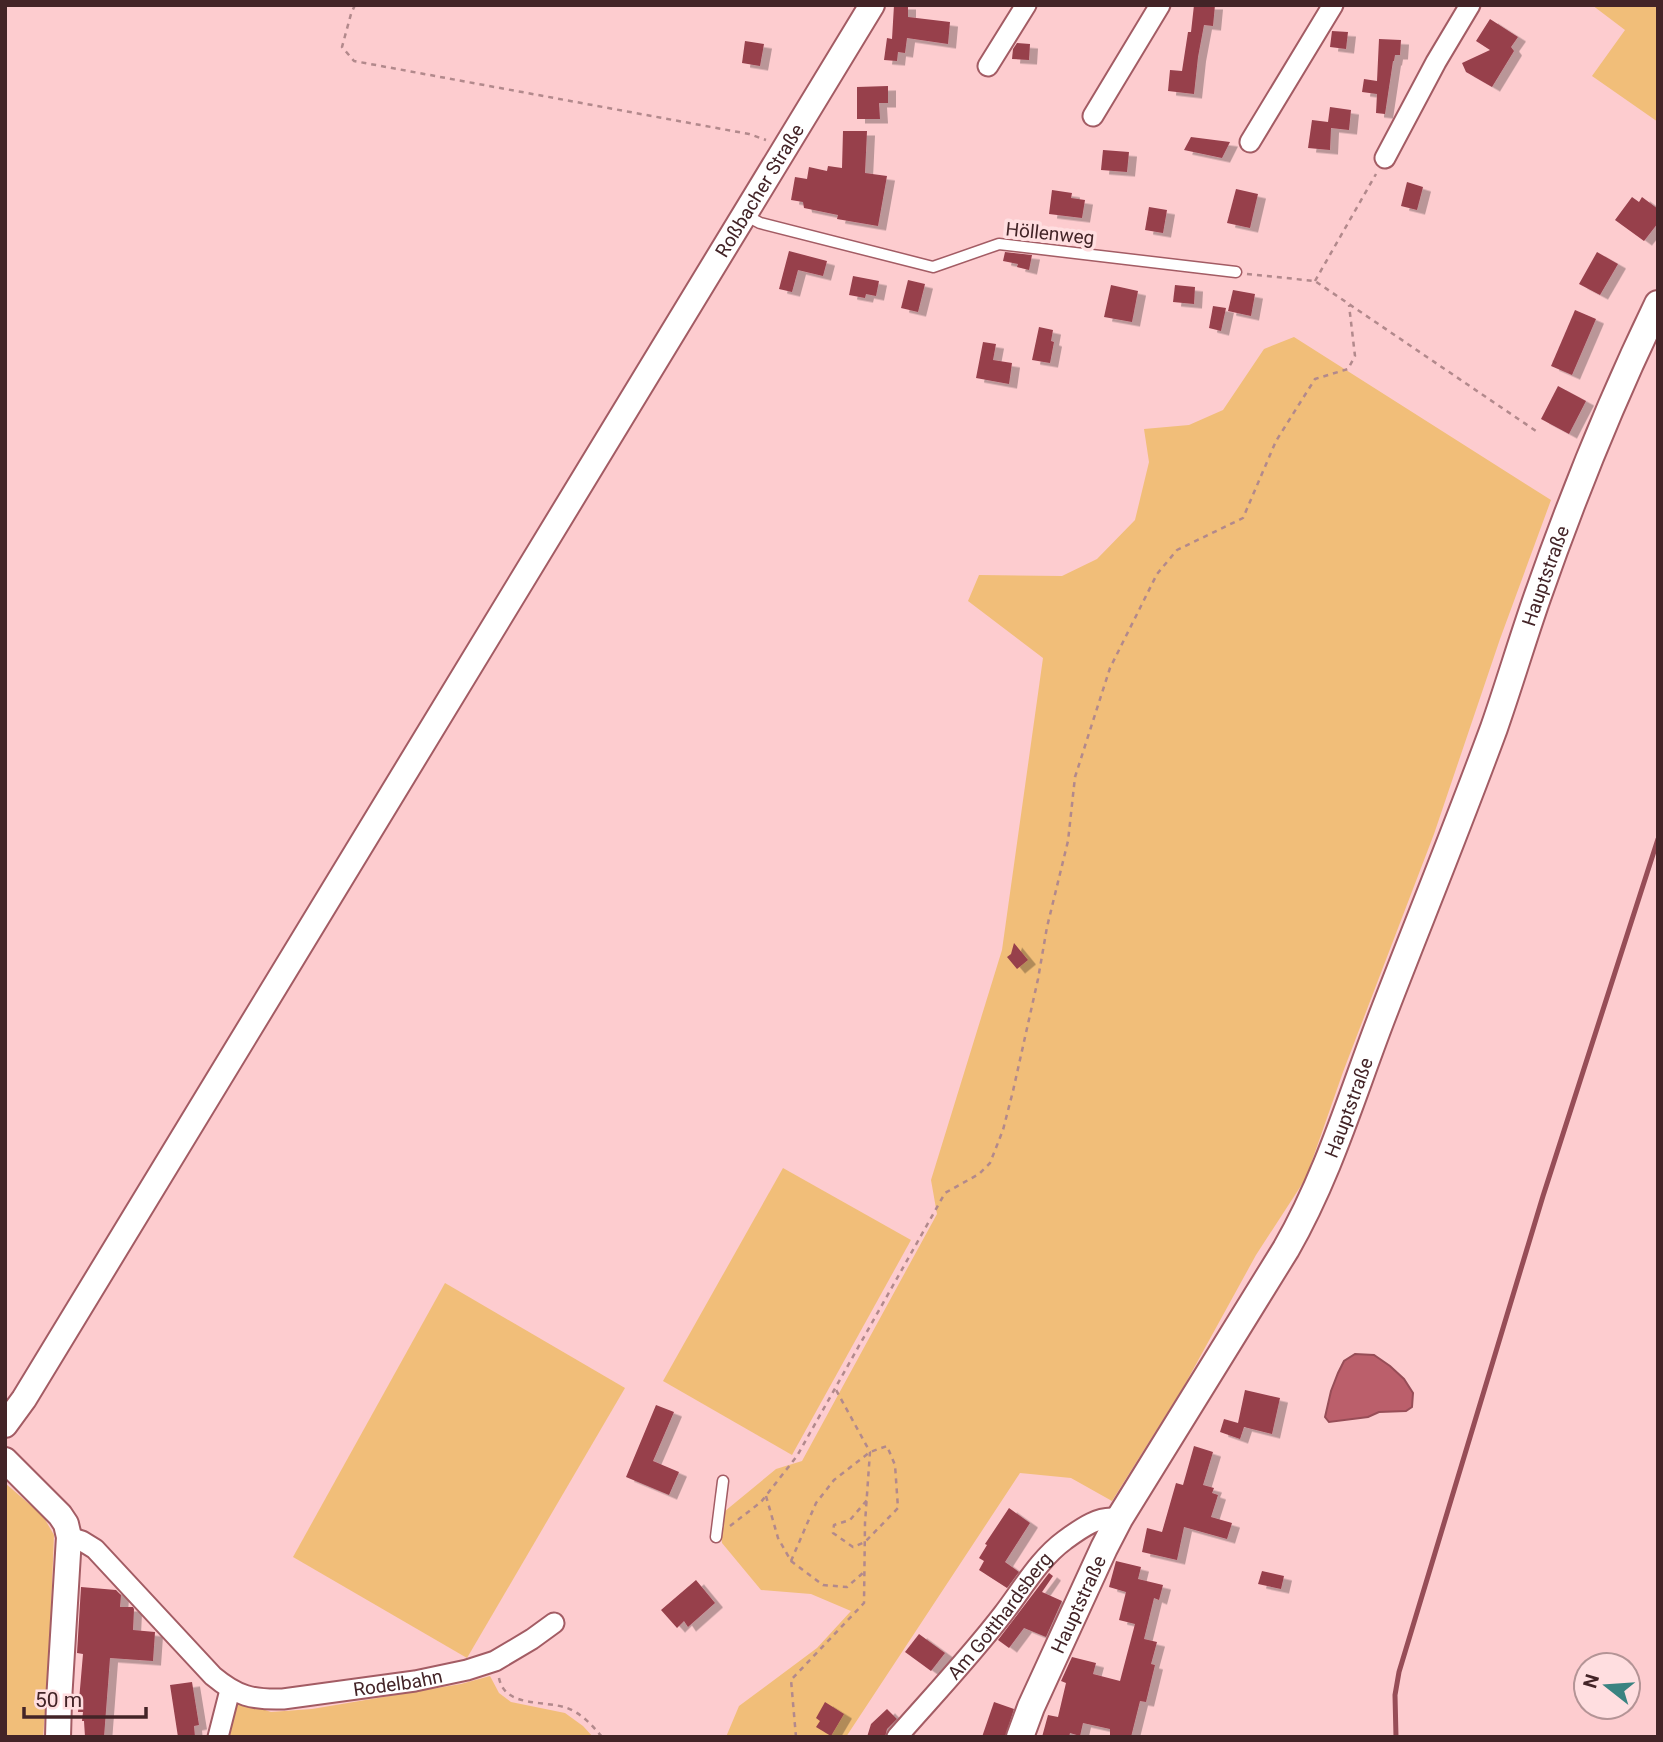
<svg xmlns="http://www.w3.org/2000/svg" width="1663" height="1742" viewBox="0 0 1663 1742" font-family="Roboto,sans-serif">
  <style>
    .green { fill: #f1be79 }
    .water { fill: #bb5f6b; stroke: #974d57; stroke-width: 2 }
    .lines { fill: none; stroke-linecap: round; stroke-linejoin: round }
    .stream { stroke: #974d57; stroke-width: 5 }
    .building { fill: #973f4c; filter: url(#shadow) }
    .service-casing { stroke: #a35c64; stroke-width: 13 }
    .minor-casing { stroke: #a35c64; stroke-width: 23 }
    .tertiary-casing { stroke: #a35c64; stroke-width: 28 }
    .secondary-casing { stroke: #a35c64; stroke-width: 30 }
    .path { stroke: #b2898c; stroke-width: 2.5; stroke-dasharray: 5 5; stroke-linecap: butt }
    .service { stroke: #fff; stroke-width: 10 }
    .minor { stroke: #fff; stroke-width: 19 }
    .tertiary { stroke: #fff; stroke-width: 24 }
    .secondary { stroke: #fff; stroke-width: 26 }
    .labels { text-anchor: middle; stroke-width: 7; stroke-linejoin: round; paint-order: stroke }
    .street-label { font-size: 19px; fill: #432427; stroke: #ffdee0 }
  </style>
  <defs>
    <filter id="shadow"><feDropShadow dx="8" dy="4.5" stdDeviation="0" flood-color="#0004"/></filter>
  </defs>
  <rect width="100%" height="100%" fill="#fdcccf"/>
  <g class="green">
    <path d="M1592 5H1658V122L1592 76 1625 30Z"/>
    <path d="M1294 337 1551 500 1500 639 1434 834 1343 1072 1306 1178 1256 1255 1184 1386 1112 1501 1071 1478 1020 1473 846 1737H726L739 1706 817 1648 851 1611 811 1594 761 1590 722 1543 719 1516 776 1469 802 1461 937 1214 931 1180 1002 950 1043 658 968 601 979 575 1062 576 1097 559 1135 520 1149 462 1144 429 1189 425 1223 410 1264 349Z"/>
    <path d="M783 1168 911 1240 792 1455 663 1381Z"/>
    <path d="M445 1283 625 1388 467 1658 293 1557Z"/>
    <path d="M5 1483 43 1516 54 1535 49 1662 43 1737H5Z"/>
    <path d="M490 1676 499 1693 511 1702 565 1713 583 1726 593 1737H226L236 1700 271 1712 312 1709 461 1684Z"/>
  </g>
  <path class="water" d="M1355 1354 1374 1355 1390 1366 1404 1379 1413 1393 1412 1407 1406 1411 1379 1412 1368 1417 1329 1422 1325 1417 1331 1391 1338 1373 1344 1361Z"/>
  <g class="lines">
    <path class="stream" d="M1396 1737 1395 1695 1399 1672 1543 1196 1658 839"/>
  </g>
  <g class="building">
    <path d="M894 5H908V17L950 22 948 44 907 38 905 53 898 52 897 61 884 60 887 38 892 39Z"/>
    <path d="M1194 5H1215L1213 26 1204 25 1198 57 1194 94 1168 91 1170 70 1182 71 1188 32H1191Z"/>
    <path d="M1490 19 1518 37 1511 47 1514 51 1492 87 1466 72 1462 63 1490 50 1476 41Z"/>
    <path d="M1332 31 1348 32 1346 49 1330 47Z"/>
    <path d="M1379 39 1401 40 1400 55H1395L1394 61H1393L1385 114 1376 113 1377 94 1362 92 1364 79 1377 81Z"/>
    <path d="M745 41 764 44 760 66 742 63Z"/>
    <path d="M1017 43 1030 44 1029 60 1012 59 1013 49Z"/>
    <path d="M888 86V103H879L880 119H857V87Z"/>
    <path d="M1330 107 1351 110 1349 130 1331 128 1330 150 1308 148 1312 120 1328 122Z"/>
    <path d="M843 131H867L865 173 887 176 878 226 837 219 838 215 804 208 803 202 791 200 795 177 807 179 809 167 827 171 828 166 842 168Z"/>
    <path d="M1191 137 1230 142 1222 158 1184 150Z"/>
    <path d="M1103 150 1129 152 1127 172 1101 170Z"/>
    <path d="M1407 182 1423 187 1417 210 1401 206Z"/>
    <path d="M1236 189 1258 194 1250 228 1227 223Z"/>
    <path d="M1052 190 1072 193 1071 198 1085 200 1082 218 1049 214Z"/>
    <path d="M1632 197 1639 202 1642 197 1658 209V223L1644 241 1615 220Z"/>
    <path d="M1149 207 1167 210 1163 233 1145 230Z"/>
    <path d="M789 251 827 261 823 276 798 270 792 292 779 289Z"/>
    <path d="M1005 252 1032 255 1029 270 1017 267 1018 264 1003 261Z"/>
    <path d="M1597 252 1618 264 1600 295 1579 284Z"/>
    <path d="M853 276 879 281 876 296 866 294 865 298 849 295Z"/>
    <path d="M908 280 925 284 918 312 901 308Z"/>
    <path d="M1111 285 1138 291 1132 322 1104 317Z"/>
    <path d="M1175 285 1195 287 1194 304 1173 302Z"/>
    <path d="M1233 290 1255 294 1251 316 1228 311Z"/>
    <path d="M1213 306 1226 308 1221 331 1209 328Z"/>
    <path d="M1575 310 1596 319 1572 375 1551 366Z"/>
    <path d="M1039 327 1053 330 1051 341 1054 342 1050 363 1032 360Z"/>
    <path d="M983 342 996 344 993 360 1012 363 1009 384 976 378Z"/>
    <path d="M1558 386 1586 401 1569 434 1541 419Z"/>
    <path d="M1014 943 1028 960 1017 969 1007 957 1011 954Z"/>
    <path d="M1245 1390 1280 1398 1272 1434 1244 1427 1240 1439 1220 1432 1224 1419 1238 1423Z"/>
    <path d="M656 1405 674 1412 653 1461 679 1472 669 1495 626 1477Z"/>
    <path d="M1194 1446 1213 1452 1203 1485 1214 1488 1212 1493 1218 1495 1211 1517 1232 1523 1227 1539 1184 1527 1177 1560 1142 1552 1147 1528 1162 1532 1176 1483 1183 1485Z"/>
    <path d="M1009 1508 1030 1523 1005 1562 1019 1572 1007 1588 979 1570 984 1561 979 1558 987 1545 985 1544Z"/>
    <path d="M1116 1561 1141 1567 1138 1579 1163 1585 1159 1600 1154 1598 1144 1639 1157 1642 1151 1664 1155 1665 1146 1702 1140 1701 1131 1737H1110V1729L1083 1723 1080 1736 1070 1733 1069 1737H1042L1048 1715 1058 1717 1066 1683 1061 1681 1072 1657 1096 1663 1093 1674 1120 1681 1135 1624 1119 1620 1126 1592 1109 1587Z"/>
    <path d="M1262 1571 1284 1576 1281 1589 1258 1584Z"/>
    <path d="M1049 1573 1053 1576 1042 1592 1062 1601 1046 1637 1024 1628 1009 1648 998 1640Z"/>
    <path d="M696 1580 715 1603 688 1627 684 1621 677 1628 661 1610Z"/>
    <path d="M81 1587 116 1590 121 1595 120 1607H133L134 1609 133 1630 155 1632 153 1661 110 1658 104 1737H85L84 1721H82L83 1712H78L83 1654 77 1653Z"/>
    <path d="M919 1634 945 1653 931 1671 905 1652Z"/>
    <path d="M192 1682 199 1725 194 1726 195 1737H178L170 1685Z"/>
    <path d="M825 1702 844 1714 831 1736 816 1727 820 1721 816 1718Z"/>
    <path d="M994 1702 1014 1709 1005 1737H982Z"/>
    <path d="M887 1709 897 1719 887 1729 885 1737H867L871 1724Z"/>
  </g>
  <g class="lines">
    <defs>
      <g id="service">
        <path d="M745 215 760 223 933 267 999 244 1236 272"/>
        <path d="M716 1537 723 1481"/>
      </g>
      <g id="minor">
        <path d="M988 66 1026 5"/>
        <path d="M1093 116 1160 5"/>
        <path d="M1250 142 1333 5"/>
        <path d="M1385 158 1436 62 1470 5"/>
        <path id="s1" d="M69 1537 82 1541 95 1549 213 1676C237 1696 252 1700 283 1699L415 1681 467 1670 495 1661 532 1639 554 1623"/>
        <path d="M218 1737 230 1690"/>
        <path id="s2" d="M897 1737C933 1696 970 1657 1003 1614 1023 1588 1039 1559 1065 1540 1080 1529 1100 1514 1119 1519"/>
      </g>
      <g id="tertiary">
        <path id="s3" d="M5 1425 24 1399 872 5"/>
        <path d="M5 1460 60 1515 66 1524 69 1537 59 1701 58 1737"/>
      </g>
      <g id="secondary">
        <path id="s4" d="M1020 1737 1031 1707 1104 1548 1119 1519 1286 1249C1330 1172 1353 1091 1385 1009 1421 916 1459 823 1494 728 1509 685 1522 641 1537 598 1572 498 1612 399 1658 304"/>
      </g>
    </defs>
    <use href="#service" class="service-casing"/>
    <use href="#minor" class="minor-casing"/>
    <use href="#tertiary" class="tertiary-casing"/>
    <use href="#secondary" class="secondary-casing"/>
    <g class="path">
      <path d="M355 5 351 14 342 47 354 61 749 134 766 140"/>
      <path d="M1247 274 1315 281 1536 431"/>
      <path d="M1315 281 1376 174"/>
      <path d="M766 1496 778 1538 791 1561 823 1585 847 1587 864 1572"/>
      <path d="M730 1526 761 1502 797 1456 945 1193 979 1174 990 1163 1003 1130 1013 1091 1038 979 1047 927 1068 841 1075 777 1110 668 1157 574 1177 550 1243 518 1276 441 1315 379 1348 369 1355 356 1349 305"/>
      <path d="M791 1561 816 1503 834 1480 870 1452 887 1446 895 1465 898 1508 865 1542 853 1547 833 1533 834 1525 850 1520 867 1500"/>
      <path d="M499 1678C505 1708 545 1700 567 1708 581 1713 592 1725 602 1737"/>
      <path d="M796 1737 791 1680 864 1603 865 1523 870 1452 835 1388"/>
    </g>
    <use href="#service" class="service"/>
    <use href="#minor" class="minor"/>
    <use href="#tertiary" class="tertiary"/>
    <use href="#secondary" class="secondary"/>
  </g>
  <g class="labels">
    <g class="street-label">
      <text dy="7" stroke="none"><textPath href="#s3" startOffset="1447">Roßbacher Straße</textPath></text>
      <text transform="translate(1050 233) rotate(6)" y="7">Höllenweg</text>
      <text dy="7" stroke="none"><textPath href="#s4" startOffset="1279">Hauptstraße</textPath></text>
      <text dy="7" stroke="none"><textPath href="#s4" startOffset="712">Hauptstraße</textPath></text>
      <text dy="7" stroke="none"><textPath href="#s4" startOffset="145">Hauptstraße</textPath></text>
      <text dy="7" stroke="none"><textPath href="#s2" startOffset="159">Am Gotthardsberg</textPath></text>
      <text dy="7" stroke="none"><textPath href="#s1" startOffset="394">Rodelbahn</textPath></text>
    </g>
  </g>
  <rect width="1663" height="1742" fill="none" stroke="#432427" stroke-width="14"/>
  <g transform="translate(1607 1686) rotate(287)"><circle r="33" fill="#ffdee0" stroke="#b49496" stroke-width="2"/>
  <path d="M0-5L12 26L0 18L-12 26Z" fill="#3a8381"/>
  <text y="-10" font-size="19" font-weight="bold" text-anchor="middle" fill="#432427">N</text>
  </g>
  <path d="M24 1707v10h122v-10" fill="none" stroke="#432427" stroke-width="3.5"/>
  <text x="35" y="1707" font-size="21" fill="#432427" stroke="#ffdee0" stroke-width="5" paint-order="stroke">50 m</text>
</svg>
